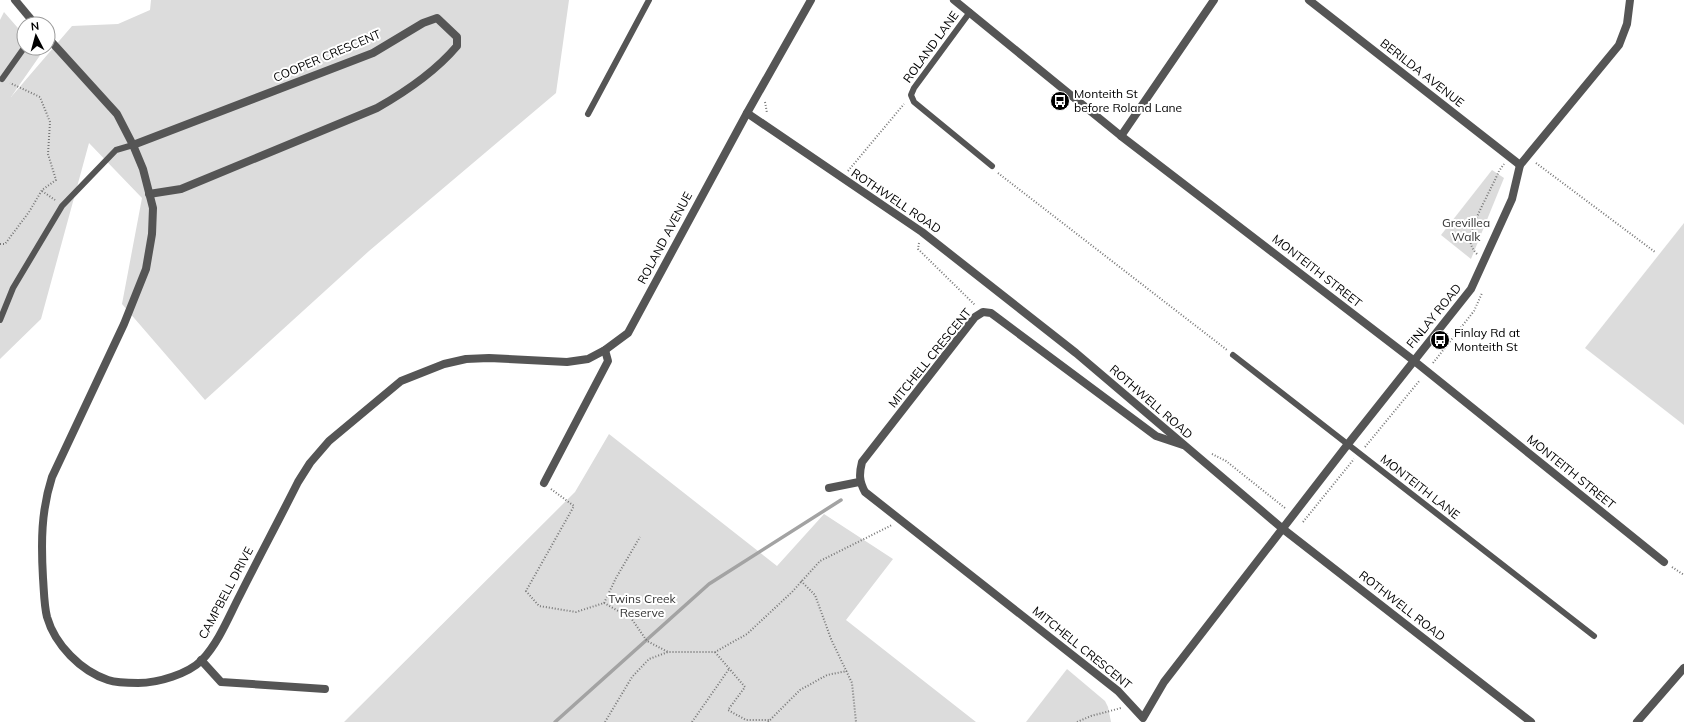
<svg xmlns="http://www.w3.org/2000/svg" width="1684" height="722" viewBox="0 0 1684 722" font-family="Mulish,sans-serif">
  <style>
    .green { fill: #dcdcdc }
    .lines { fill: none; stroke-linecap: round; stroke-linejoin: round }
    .stream { stroke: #a3a3a3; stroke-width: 3.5 }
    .path { stroke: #777; stroke-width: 2; stroke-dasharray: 1 2; stroke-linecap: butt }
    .service { stroke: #555; stroke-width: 6 }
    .minor { stroke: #555; stroke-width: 8 }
    .labels { text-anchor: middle; stroke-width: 4; stroke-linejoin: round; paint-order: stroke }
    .street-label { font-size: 12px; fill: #000; stroke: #fff }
    .poi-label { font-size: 12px; fill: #000; stroke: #fff; text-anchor: start }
    .park-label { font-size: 12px; fill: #333; stroke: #fff }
  </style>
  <rect width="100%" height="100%" fill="#fff"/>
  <g class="green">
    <path d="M151 0H569L556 93 369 251 205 400 122 304 142 198 89 143 41 319 0 359V20L4 12 24 35V48H36L41 54 11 97 72 26 118 24 150 10Z"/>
    <path d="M1492 170 1504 178 1471 259 1441 235Z"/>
    <path d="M1684 223V425L1585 348Z"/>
    <path d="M609 434 777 566 824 514 893 559 846 620 976 722H344L575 492Z"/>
    <path d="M1067 669 1105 701 1108 707 1111 722H1026Z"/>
  </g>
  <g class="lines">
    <path class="stream" d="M555 722 709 584 841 500"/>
    <g class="path">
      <path d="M765 102 767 113"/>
      <path d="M1536 163 1655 252"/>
      <path d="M848 171 904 104"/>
      <path d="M998 173 1227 350"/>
      <path d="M42 191 55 200"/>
      <path d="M919 243 918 249 975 305"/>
      <path d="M0 244H5L29 212 42 190 56 180 48 154 50 122 40 97 10 83"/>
      <path d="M1477 254C1473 250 1471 246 1470 240 1469 227 1493 186 1499 171L1504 164"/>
      <path d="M1433 363 1474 311 1482 293"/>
      <path d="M1365 447 1420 380"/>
      <path d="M1212 454 1226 461 1285 508"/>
      <path d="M551 489 574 506 526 591 539 606 576 612 604 603 616 578 640 537"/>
      <path d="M1303 522 1354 459"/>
      <path d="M1672 567 1684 575"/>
      <path d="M801 581 815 595 831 639 852 683 856 722"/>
      <path d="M604 603 631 618 647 641 668 652"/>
      <path d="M715 652 745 687 728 710 746 720H771"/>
      <path d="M605 722 632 677 649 659 668 652H715L747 634 792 592 820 561 892 525"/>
      <path d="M692 722 729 669"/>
      <path d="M768 722 800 690 827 675 847 671"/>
      <path d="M1077 722 1091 716 1121 708"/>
    </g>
    <g class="service">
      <path d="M970 12 914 88 911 95 914 102 992 166"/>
      <path d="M2 79 24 48"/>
      <path d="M588 114 649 0"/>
      <path d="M0 320 13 288 62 206 116 150 133 145"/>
      <path d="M1233 355 1594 636"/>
    </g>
    <g class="minor">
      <path d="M15 0 35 24"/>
      <path d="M954 0 1121 136 1413 360 1664 562"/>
      <path d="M1309 0 1520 165"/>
      <path d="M48 38 117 114 133 145 143 169 153 208 152 234 146 269 124 324 52 477C41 511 41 543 43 578 44 591 44 605 47 617 55 645 81 671 108 680 117 683 129 683 138 683 158 683 188 674 202 660 219 642 229 616 240 595 259 557 279 520 298 482L310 463 329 441 401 381 444 364 466 359 489 358 567 362 588 359 605 350 628 333 747 113 811 0"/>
      <path d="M747 113 922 232 1076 353 1283 529 1531 722"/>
      <path d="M1121 136 1214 0"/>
      <path d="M133 145 373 53 423 23 437 18 457 37V46C435 72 407 91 377 108L181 189 149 194"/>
      <path d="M1183 445 1156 436 991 313 983 312 975 317 862 462C859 474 859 481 865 492L1118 691 1143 718 1164 682 1348 444 1471 289 1512 199 1520 165 1619 45 1627 24 1630 0"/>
      <path d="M544 483 608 361 605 350"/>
      <path d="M829 488 859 482"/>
      <path d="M201 660 221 682 325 689"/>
      <path d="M1637 722 1684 668"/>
    </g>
  </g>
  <defs>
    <symbol id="bus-disc" viewBox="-11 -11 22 22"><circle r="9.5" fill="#000" stroke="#fff"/><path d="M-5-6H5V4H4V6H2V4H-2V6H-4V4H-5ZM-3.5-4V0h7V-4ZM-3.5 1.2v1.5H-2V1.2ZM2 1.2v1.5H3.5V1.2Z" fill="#fff"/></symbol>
  </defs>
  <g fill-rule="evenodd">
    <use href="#bus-disc" x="1049" y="90" width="22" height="22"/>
    <use href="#bus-disc" x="1429" y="329" width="22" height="22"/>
  </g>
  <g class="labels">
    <g class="street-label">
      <text transform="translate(931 47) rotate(-54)" y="4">ROLAND LANE</text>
      <text transform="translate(327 56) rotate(-23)" y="4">COOPER CRESCENT</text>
      <text transform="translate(1422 73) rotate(38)" y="4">BERILDA AVENUE</text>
      <text transform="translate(896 201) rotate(34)" y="4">ROTHWELL ROAD</text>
      <text transform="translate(665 238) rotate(-62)" y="4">ROLAND AVENUE</text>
      <text transform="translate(1317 271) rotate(38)" y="4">MONTEITH STREET</text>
      <text transform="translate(1434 316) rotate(-51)" y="4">FINLAY ROAD</text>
      <text transform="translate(930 358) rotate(-51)" y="4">MITCHELL CRESCENT</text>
      <text transform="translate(1151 402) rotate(41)" y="4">ROTHWELL ROAD</text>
      <text transform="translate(1571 472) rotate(39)" y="4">MONTEITH STREET</text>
      <text transform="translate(1420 487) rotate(38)" y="4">MONTEITH LANE</text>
      <text transform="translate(226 593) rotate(-62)" y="4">CAMPBELL DRIVE</text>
      <text transform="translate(1402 606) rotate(38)" y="4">ROTHWELL ROAD</text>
      <text transform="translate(1082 648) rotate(39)" y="4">MITCHELL CRESCENT</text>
    </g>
    <g class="poi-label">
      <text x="1074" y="98">Monteith St<tspan x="1074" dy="14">before Roland Lane</tspan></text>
      <text x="1454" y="337">Finlay Rd at<tspan x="1454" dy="14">Monteith St</tspan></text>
    </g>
    <g class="park-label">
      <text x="1466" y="227">Grevillea<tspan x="1466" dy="14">Walk</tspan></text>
      <text x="642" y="603">Twins Creek<tspan x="642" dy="14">Reserve</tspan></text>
    </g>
  </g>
  <g transform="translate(36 36) rotate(354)"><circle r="19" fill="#ffffff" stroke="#999999"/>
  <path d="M0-3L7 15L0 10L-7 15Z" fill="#000000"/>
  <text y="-6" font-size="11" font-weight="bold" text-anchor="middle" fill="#000000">N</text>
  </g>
</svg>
